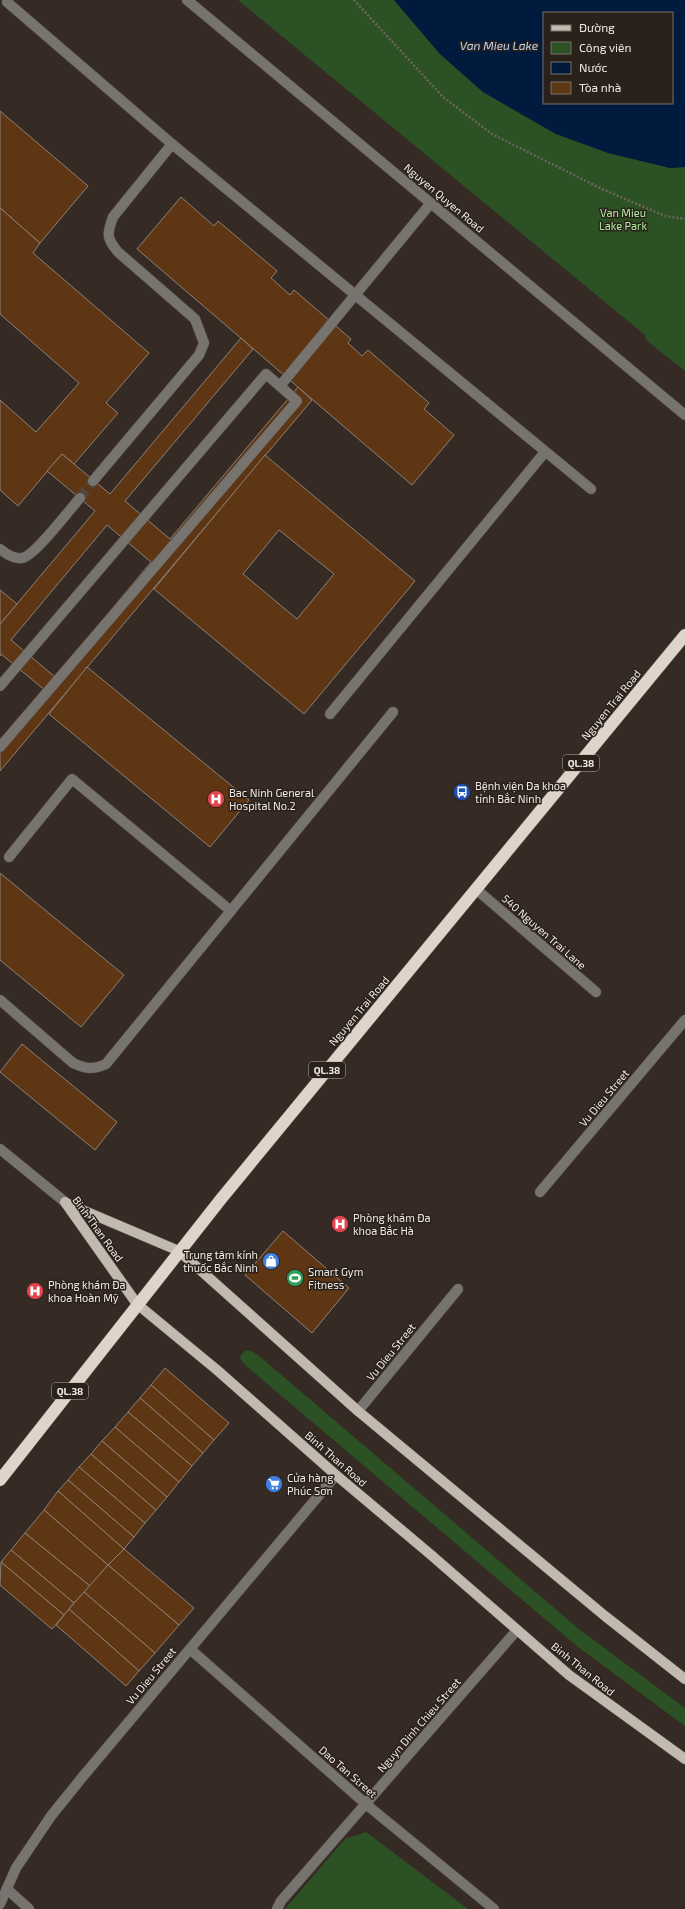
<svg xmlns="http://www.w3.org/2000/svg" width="685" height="1909" viewBox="0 0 685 1909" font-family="'Exo 2',sans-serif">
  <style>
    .green { fill: #2c5124 }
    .water { fill: #001b3e; fill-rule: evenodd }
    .building { fill: #5f3614; stroke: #8d8178; fill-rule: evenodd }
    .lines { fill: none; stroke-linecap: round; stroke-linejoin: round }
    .minor-tunnel { stroke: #514741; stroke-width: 10; stroke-dasharray: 10 5; stroke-linecap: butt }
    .minor-casing { stroke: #534943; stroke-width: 11 }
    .major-casing { stroke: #534943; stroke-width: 11 }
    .highway-casing { stroke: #534943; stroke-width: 13 }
    .path { stroke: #6e655f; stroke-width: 2.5; stroke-dasharray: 2 2; stroke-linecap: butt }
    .minor { stroke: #77736e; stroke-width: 10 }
    .major { stroke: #c2b9b0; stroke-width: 10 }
    .highway { stroke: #dfd4c9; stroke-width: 12 }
    .labels { text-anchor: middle; stroke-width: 3; stroke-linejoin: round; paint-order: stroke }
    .shield { fill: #2a211a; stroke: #b4aca7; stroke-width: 1 }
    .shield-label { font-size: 10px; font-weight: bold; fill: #efe8e4 }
    .street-label { font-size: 11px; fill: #efe8e4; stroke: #2a211a }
    .park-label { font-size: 11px; fill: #adefa0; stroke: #2a211a }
    .poi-label { font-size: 11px; fill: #efe8e4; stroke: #2a211a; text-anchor: start }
    .water-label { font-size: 12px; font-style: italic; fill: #b9d2f0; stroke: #2a211a }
  </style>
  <rect width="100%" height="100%" fill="#352b24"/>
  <g class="green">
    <path d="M238 0H394L440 54 483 92 556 134 669 168 685 167V371L646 340 645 335Z"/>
    <path d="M246 1350 251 1351 258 1355 580 1630 685 1708V1726L578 1647 278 1393 244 1364 240 1358 242 1354Z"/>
    <path d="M366 1832 468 1909H285L345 1839Z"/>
  </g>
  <path class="water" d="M394 0H685V167L670 168 608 153 556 134 483 92 440 54ZM544 13H672V103H544Z"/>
  <g class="building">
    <path d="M0 111 88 186 40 243 0 208Z"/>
    <path d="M181 197 214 226 218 221 277 271 271 278 290 295 294 290 351 339 348 343 362 356 368 350 429 403 424 409 454 435 412 485 137 249Z"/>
    <path d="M0 208 40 243 33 253 149 353 106 403 118 413 74 464 62 454 18 506 0 490V400L36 432 79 383 0 314Z"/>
    <path d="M241 338 253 349 125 501 170 539 298 387 312 400 0 771V746L46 691 1 654 0 656V624L95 511 47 471 62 454 110 494ZM107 525 151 562 55 677 11 640Z"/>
    <path d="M265 455 415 581 304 714 154 589ZM279 530 334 574 297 619 243 574Z"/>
    <path d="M0 590 17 604 0 624Z"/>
    <path d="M87 667 249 800 210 847 49 714Z"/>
    <path d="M0 873 124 975 81 1027 0 960Z"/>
    <path d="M22 1044 117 1122 95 1150 0 1072Z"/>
    <path d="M283 1231 349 1288 312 1333 245 1275Z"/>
    <path d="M165 1368 229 1423 214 1440 151 1385Z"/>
    <path d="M151 1385 214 1440 203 1453 140 1398Z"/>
    <path d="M140 1398 203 1453 192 1466 128 1412Z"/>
    <path d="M128 1412 192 1466 179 1482 115 1427Z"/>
    <path d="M115 1427 179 1482 167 1497 102 1441Z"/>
    <path d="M102 1441 167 1497 156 1510 91 1454Z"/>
    <path d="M91 1454 156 1510 145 1523 79 1467Z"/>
    <path d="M79 1467 145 1523 134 1537 68 1480Z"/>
    <path d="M68 1480 134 1537 124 1549 58 1491Z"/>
    <path d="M58 1491 124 1549 108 1565 44 1510Z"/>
    <path d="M44 1510 108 1565 90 1586 25 1533Z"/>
    <path d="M25 1533 90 1586 74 1603 11 1550Z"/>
    <path d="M124 1549 194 1608 179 1625 108 1565Z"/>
    <path d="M11 1550 74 1603 64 1615 1 1562Z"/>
    <path d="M1 1562 64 1615 52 1629 0 1585Z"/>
    <path d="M108 1565 179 1625 155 1653 84 1592Z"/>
    <path d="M84 1592 155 1653 139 1671 69 1609Z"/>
    <path d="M69 1609 139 1671 126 1686 56 1625Z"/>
  </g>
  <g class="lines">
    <path class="minor-tunnel" d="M80 498 93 481"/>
    <defs>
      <g id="minor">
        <path d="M187 0 685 415"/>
        <path d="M7 2 172 144 591 489"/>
        <path d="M280 386 431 203"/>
        <path d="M93 481 199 355 204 343 195 319 118 252C106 238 107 233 113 217L172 144"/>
        <path d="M0 549C6 554 14 559 22 558 34 557 70 509 80 498"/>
        <path d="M0 686 266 374 297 401 0 747"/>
        <path d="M330 714 545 452"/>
        <path d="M9 857 72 779 231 911"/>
        <path d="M477 890 596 992"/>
        <path d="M0 1000 73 1063C86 1069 93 1070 106 1064L393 712"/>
        <path d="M0 1149 65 1202"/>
        <path d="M540 1192 685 1020"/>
        <path d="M358 1411 458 1289"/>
        <path d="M190 1649 367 1805 494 1909"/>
        <path d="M7 1889 29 1909"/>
        <path d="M0 1904 16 1868 51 1816 80 1780 336 1475"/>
        <path d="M277 1909 281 1901 517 1630"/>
      </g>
      <g id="major">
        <path d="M65 1202 137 1304 217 1370 336 1475 430 1554 569 1675 685 1759"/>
        <path d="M66 1203 179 1251 358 1411 605 1616 685 1679"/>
      </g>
      <path id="highway" d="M0 1480 221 1199 685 635"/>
    </defs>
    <use href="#minor" class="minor-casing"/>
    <use href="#major" class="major-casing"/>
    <use href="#highway" class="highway-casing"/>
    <path class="path" d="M354 0 443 97 492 134 602 189 665 216 685 219"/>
    <use href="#minor" class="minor"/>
    <use href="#major" class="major"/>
    <use href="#highway" class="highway"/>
  </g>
  <defs>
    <symbol id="bus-disc" viewBox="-11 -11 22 22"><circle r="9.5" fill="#1a4fb4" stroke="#2a211a"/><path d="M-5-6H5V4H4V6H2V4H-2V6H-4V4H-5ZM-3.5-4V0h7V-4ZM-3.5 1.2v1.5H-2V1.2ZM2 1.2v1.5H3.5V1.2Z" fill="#fff"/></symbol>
    <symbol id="hospital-disc" viewBox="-11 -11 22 22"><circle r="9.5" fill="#e0444e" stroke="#2a211a"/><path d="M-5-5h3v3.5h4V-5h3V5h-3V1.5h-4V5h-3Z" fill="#fff"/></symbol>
    <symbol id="shop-disc" viewBox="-11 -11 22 22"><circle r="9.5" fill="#3f7fe0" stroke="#2a211a"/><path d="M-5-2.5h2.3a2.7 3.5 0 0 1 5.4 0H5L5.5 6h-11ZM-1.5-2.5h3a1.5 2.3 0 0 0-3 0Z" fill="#fff"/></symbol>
    <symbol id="stadium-disc" viewBox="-11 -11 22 22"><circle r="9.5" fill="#2e9e5b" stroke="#2a211a"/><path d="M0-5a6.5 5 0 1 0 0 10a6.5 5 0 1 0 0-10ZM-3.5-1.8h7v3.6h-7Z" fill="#fff"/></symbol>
    <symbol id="supermarket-disc" viewBox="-11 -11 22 22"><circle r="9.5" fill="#3f7fe0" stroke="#2a211a"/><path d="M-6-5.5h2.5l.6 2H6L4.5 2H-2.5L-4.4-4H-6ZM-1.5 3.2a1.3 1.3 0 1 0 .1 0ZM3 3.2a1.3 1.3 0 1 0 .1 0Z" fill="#fff"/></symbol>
  </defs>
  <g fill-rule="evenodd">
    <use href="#bus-disc" x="452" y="782" width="20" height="20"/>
    <use href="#hospital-disc" x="206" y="789" width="20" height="20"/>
    <use href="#hospital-disc" x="330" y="1214" width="20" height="20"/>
    <use href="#shop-disc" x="261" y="1251" width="20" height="20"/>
    <use href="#stadium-disc" x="285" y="1268" width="20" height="20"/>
    <use href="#hospital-disc" x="25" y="1281" width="20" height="20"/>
    <use href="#supermarket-disc" x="264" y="1474" width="20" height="20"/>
  </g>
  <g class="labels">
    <g class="shield">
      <rect x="563" y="755" width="36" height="16" rx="3"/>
      <rect x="309" y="1062" width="36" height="16" rx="3"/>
      <rect x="52" y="1383" width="36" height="16" rx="3"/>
    </g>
    <g class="shield-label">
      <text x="581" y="767">QL.38</text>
      <text x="327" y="1074">QL.38</text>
      <text x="70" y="1395">QL.38</text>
    </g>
    <g class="street-label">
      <text transform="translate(444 198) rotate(40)" y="4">Nguyen Quyen Road</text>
      <text transform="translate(611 705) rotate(-51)" y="4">Nguyen Trai Road</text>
      <text transform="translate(544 932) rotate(41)" y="4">540 Nguyen Trai Lane</text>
      <text transform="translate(359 1011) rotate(-50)" y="4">Nguyen Trai Road</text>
      <text transform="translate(604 1098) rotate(-50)" y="4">Vu Dieu Street</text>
      <text transform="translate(98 1229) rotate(54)" y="4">Binh Than Road</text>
      <text transform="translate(391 1352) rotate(-51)" y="4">Vu Dieu Street</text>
      <text transform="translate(336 1459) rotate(41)" y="4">Binh Than Road</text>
      <text transform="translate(583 1669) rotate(39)" y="4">Binh Than Road</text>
      <text transform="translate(151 1676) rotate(-50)" y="4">Vu Dieu Street</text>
      <text transform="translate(419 1725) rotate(-49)" y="4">Nguyn Dinh Chieu Street</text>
      <text transform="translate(348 1772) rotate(41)" y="4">Dao Tan Street</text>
    </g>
    <g class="park-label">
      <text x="623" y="217">Van Mieu<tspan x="623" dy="13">Lake Park</tspan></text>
    </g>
    <g class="poi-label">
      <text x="475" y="790">Bệnh viện Đa khoa<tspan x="475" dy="13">tỉnh Bắc Ninh</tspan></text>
      <text x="229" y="797">Bac Ninh General<tspan x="229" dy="13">Hospital No.2</tspan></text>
      <text x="353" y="1222">Phòng khám Đa<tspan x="353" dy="13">khoa Bắc Hà</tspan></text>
      <text x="258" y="1259" text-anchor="end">Trung tâm kính<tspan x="258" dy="13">thuốc Bắc Ninh</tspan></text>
      <text x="308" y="1276">Smart Gym<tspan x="308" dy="13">Fitness</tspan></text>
      <text x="48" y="1289">Phòng khám Đa<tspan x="48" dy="13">khoa Hoàn Mỹ</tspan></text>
      <text x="287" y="1482">Cửa hàng<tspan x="287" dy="13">Phúc Sơn</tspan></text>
    </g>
    <g class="water-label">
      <text x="499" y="50">Van Mieu Lake</text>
    </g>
  </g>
  <rect x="543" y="12" width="130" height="92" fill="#2a211a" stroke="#79716b"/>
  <rect x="551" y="25" width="20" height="6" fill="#c2b9b0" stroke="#79716b"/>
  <text x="579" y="32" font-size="12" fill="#efe8e4">Đường</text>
  <rect x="551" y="42" width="20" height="12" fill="#2c5124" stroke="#79716b"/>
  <text x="579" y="52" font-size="12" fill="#efe8e4">Công viên</text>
  <rect x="551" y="62" width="20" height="12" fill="#001b3e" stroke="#79716b"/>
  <text x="579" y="72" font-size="12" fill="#efe8e4">Nước</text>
  <rect x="551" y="82" width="20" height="12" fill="#5f3614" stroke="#79716b"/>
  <text x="579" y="92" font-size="12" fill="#efe8e4">Tòa nhà</text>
</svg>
